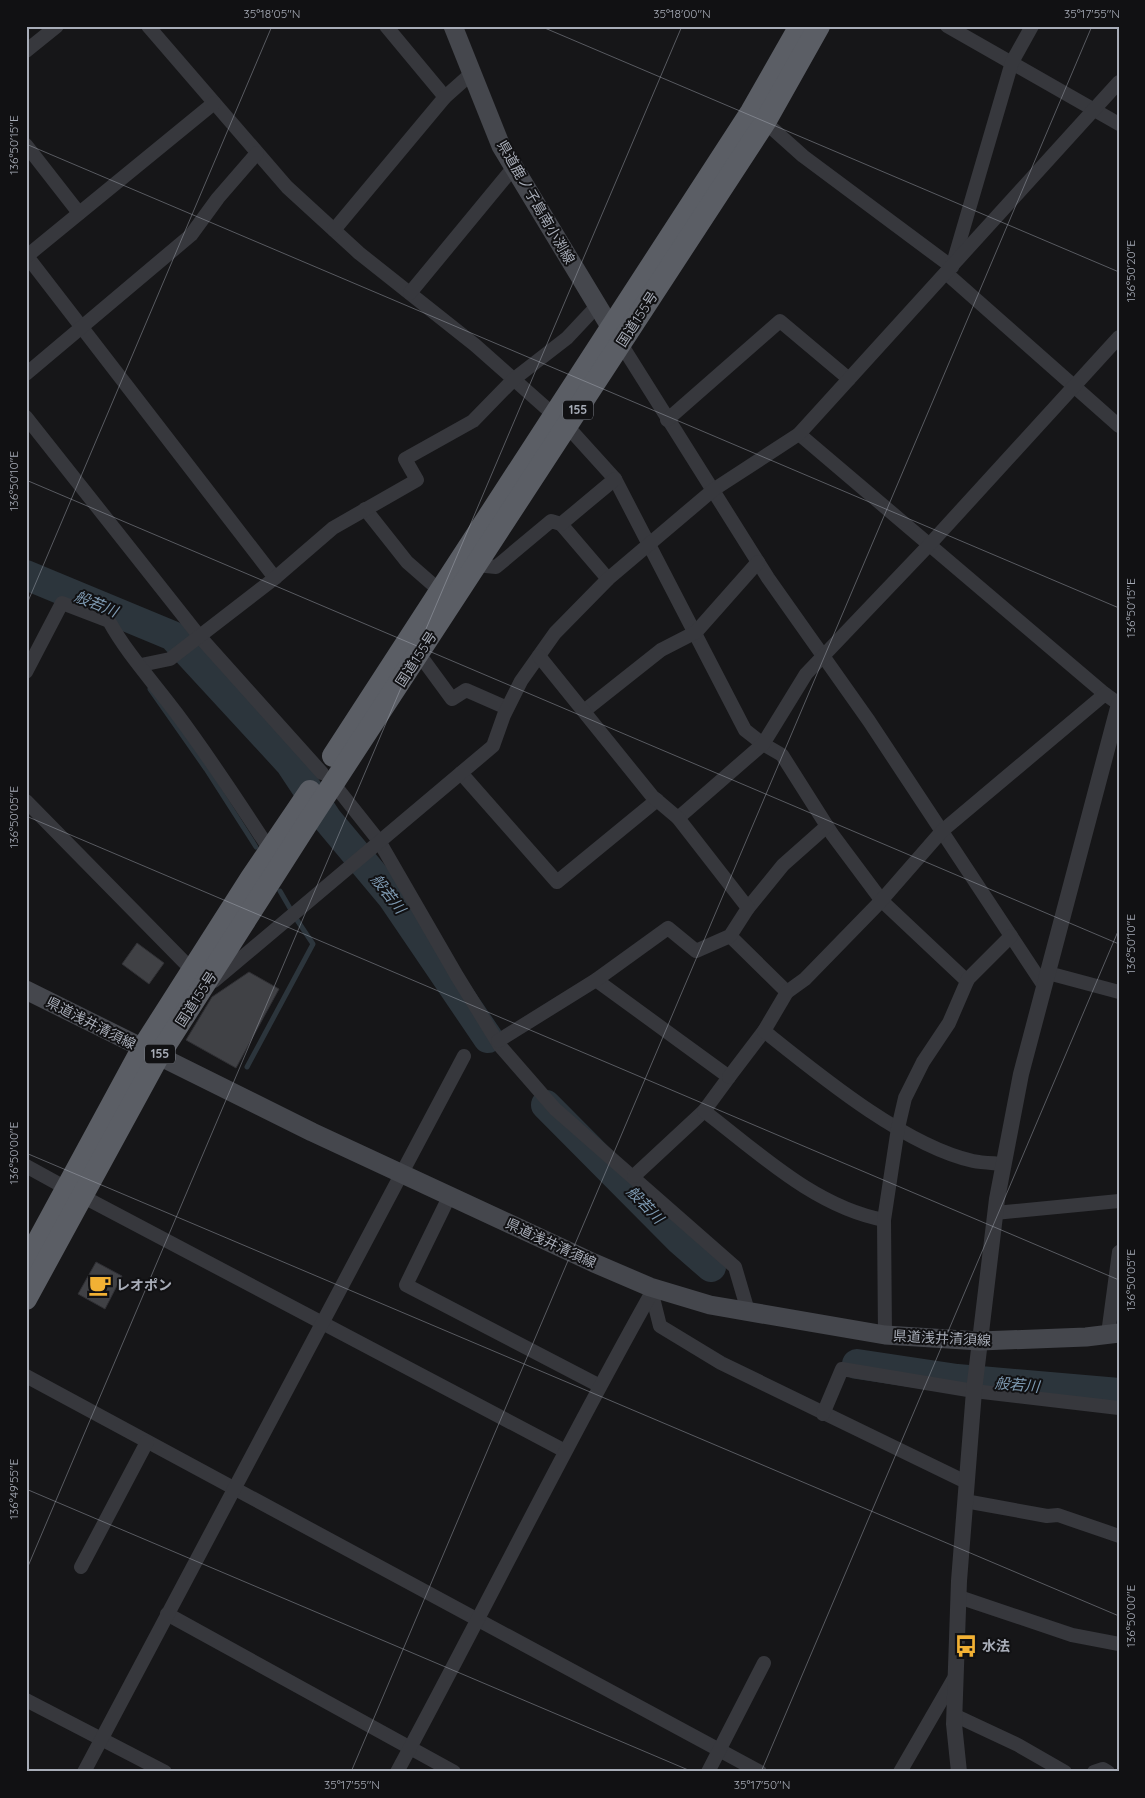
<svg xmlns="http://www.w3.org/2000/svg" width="1145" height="1798" viewBox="0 0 1145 1798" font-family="Quicksand,'Noto Sans JP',sans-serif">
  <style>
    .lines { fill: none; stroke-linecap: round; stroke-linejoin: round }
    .stream { stroke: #2c353c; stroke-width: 5 }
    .river { stroke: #2c353c; stroke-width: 30 }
    .building { fill: #404145; stroke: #303034 }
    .minor { stroke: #37383d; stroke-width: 14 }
    .tertiary { stroke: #37383d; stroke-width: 16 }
    .secondary { stroke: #45474d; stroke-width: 19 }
    .trunk { stroke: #5b5e65; stroke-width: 22 }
    .ticks { fill: none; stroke: #a8adb8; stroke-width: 1; stroke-opacity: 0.45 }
    .labels { text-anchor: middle; stroke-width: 4; stroke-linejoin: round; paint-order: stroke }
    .shield { fill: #111113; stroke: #7b7e86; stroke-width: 1 }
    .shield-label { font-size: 12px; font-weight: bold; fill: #a8adb8 }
    .street-label { font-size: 14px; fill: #a8adb8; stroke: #111113 }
    .poi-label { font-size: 14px; font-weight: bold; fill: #a8adb8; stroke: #111113; text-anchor: start }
    .water-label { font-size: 15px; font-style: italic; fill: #7f9bb3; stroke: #111113 }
    .neatline { fill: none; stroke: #a8adb8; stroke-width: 2 }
    .ticks-label { font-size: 12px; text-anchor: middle; fill: #a8adb8 }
  </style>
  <rect width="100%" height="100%" fill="#161618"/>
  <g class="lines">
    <g class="stream">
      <path d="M150 689 206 769 256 847"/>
      <path d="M280 891 291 910"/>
      <path d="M247 1067 313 944 297 920"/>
    </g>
    <g class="river">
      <path d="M26 575 173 636 290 763 327 819 393 898 488 1038"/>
      <path d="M546 1105 680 1240 711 1267"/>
      <path d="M857 1364 957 1379 1119 1393"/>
    </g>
  </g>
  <g class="building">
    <path d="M137 943 164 963 149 984 122 964Z"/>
    <path d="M249 972 279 989 236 1068 186 1040 212 997Z"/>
    <path d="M96 1262 122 1276 105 1309 78 1294Z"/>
  </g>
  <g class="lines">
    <g class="minor">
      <path d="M148 26 287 187 359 253 475 345 554 415"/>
      <path d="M386 26 445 97"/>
      <path d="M947 26 1119 124"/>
      <path d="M26 51 57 26"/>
      <path d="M765 122 803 156 952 267 1012 62 1032 26"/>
      <path d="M26 145 79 213"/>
      <path d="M334 230 445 97 472 73"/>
      <path d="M26 255 275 578"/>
      <path d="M27 256 214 103"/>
      <path d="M946 273 1119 426"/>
      <path d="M410 293 514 167"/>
      <path d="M621 344 768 578 869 721 1044 986"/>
      <path d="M26 374 191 235 218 198 257 153"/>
      <path d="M26 417 200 637 322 773"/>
      <path d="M667 420 780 321 849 379"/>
      <path d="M567 426 615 479 745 730 763 744 782 755 832 834 882 901 967 981"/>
      <path d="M799 434 1105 694"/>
      <path d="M365 509 407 562 439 590"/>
      <path d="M561 524 608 579"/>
      <path d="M476 565 496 567 551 521 561 524 615 479"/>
      <path d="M419 654 452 699 466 690 507 708"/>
      <path d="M141 665 170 659 275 578 333 528 417 480 405 459 473 421 514 379 567 338 597 306"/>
      <path d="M26 672 62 603 109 621C127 654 155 684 177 714 210 758 240 804 270 850"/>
      <path d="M584 711 661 650 696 632 758 562"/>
      <path d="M461 773 557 882 657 800"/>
      <path d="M333 783 379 841 457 976 500 1046 555 1109 735 1267 748 1311"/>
      <path d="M26 801 193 971"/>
      <path d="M678 818 763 744 806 674 930 544 1119 337"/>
      <path d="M748 908 783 865 827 826"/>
      <path d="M730 936 787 992"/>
      <path d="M1048 973 1119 992"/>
      <path d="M596 980 729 1077 704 1111 634 1176"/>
      <path d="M211 981H214L493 746 504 715 521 681 555 633 608 579 713 490 799 434 1119 82"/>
      <path d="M498 1041 596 980 668 928 696 951 730 936 748 908 678 818 652 796 539 656"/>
      <path d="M729 1077 764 1031"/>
      <path d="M704 1111C759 1153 815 1207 884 1220"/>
      <path d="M1004 1164C994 1163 983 1163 973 1161 905 1146 819 1075 764 1031L787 992 805 979 880 902 942 831 1105 694 1119 704"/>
      <path d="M26 1166 66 1188"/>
      <path d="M450 1195 406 1285 600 1386"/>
      <path d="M82 1196 565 1451"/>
      <path d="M995 1213 1119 1201"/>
      <path d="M651 1290 660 1326 721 1363 966 1482"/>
      <path d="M1108 1334 1119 1252"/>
      <path d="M885 1335 884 1220 898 1128 905 1098 923 1062 949 1023 968 979 1011 936"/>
      <path d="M26 1376 760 1772"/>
      <path d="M823 1414 842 1369 974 1391 1119 1408"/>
      <path d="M965 1501 1047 1516 1058 1515 1119 1536"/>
      <path d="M81 1567 147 1442"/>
      <path d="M959 1597 1072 1635 1119 1644"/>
      <path d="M167 1614 454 1772"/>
      <path d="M26 1700 165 1772"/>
      <path d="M954 1715 1018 1745 1065 1772"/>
      <path d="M84 1772 464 1056"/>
      <path d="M397 1772C483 1613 563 1450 652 1292"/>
      <path d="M708 1772 764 1663"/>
      <path d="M900 1772 956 1675"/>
      <path d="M1094 1772 1103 1769 1108 1772"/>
    </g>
    <path class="tertiary" d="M959 1772 954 1724 959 1581 974 1391 997 1199 1021 1074 1119 704"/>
    <g class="secondary">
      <path d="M453 26 501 146 617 338"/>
      <path d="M26 990 312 1132 594 1263 650 1287 710 1305 885 1335 980 1341 1086 1337 1119 1333"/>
    </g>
    <g class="trunk">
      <path d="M333 756 751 112 800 26"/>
      <path d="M26 1263 142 1049 251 878 310 791"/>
      <path d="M26 1299 158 1057 310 819 765 122 819 26"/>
    </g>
  </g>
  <path class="ticks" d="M540 26 1119 272M26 144 1119 608M26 480 1119 944M26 606 272 26M26 816 1119 1280M26 1153 1119 1616M26 1489 693 1772M26 1571 682 26M351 1772 1092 26M761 1772 1119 929"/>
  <defs>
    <symbol id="cafe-bare" viewBox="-9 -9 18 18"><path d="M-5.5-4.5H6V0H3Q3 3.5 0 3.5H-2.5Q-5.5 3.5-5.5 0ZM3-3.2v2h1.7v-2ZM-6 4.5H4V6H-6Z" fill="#f2b134" stroke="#111113" stroke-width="2.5" paint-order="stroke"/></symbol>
    <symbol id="bus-bare" viewBox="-9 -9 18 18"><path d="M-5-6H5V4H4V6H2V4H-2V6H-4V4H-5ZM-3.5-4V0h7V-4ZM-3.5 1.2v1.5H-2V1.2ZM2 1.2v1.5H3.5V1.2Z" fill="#f2b134" stroke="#111113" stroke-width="2.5" paint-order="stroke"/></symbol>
  </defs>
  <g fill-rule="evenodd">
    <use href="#cafe-bare" x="84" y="1269" width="32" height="32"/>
    <use href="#bus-bare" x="950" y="1630" width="32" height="32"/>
  </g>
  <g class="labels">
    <g class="shield">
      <rect x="563" y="400.5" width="30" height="19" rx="4"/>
      <rect x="145" y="1044.5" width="30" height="19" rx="4"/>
    </g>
    <g class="shield-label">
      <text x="578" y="414">155</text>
      <text x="160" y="1058">155</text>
    </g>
    <g class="street-label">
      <text transform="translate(536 202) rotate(60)" y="5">県道鹿ノ子島南小渕線</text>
      <text transform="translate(637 319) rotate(-57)" y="5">国道155号</text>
      <text transform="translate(416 659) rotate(-57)" y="5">国道155号</text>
      <text transform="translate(196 999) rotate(-57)" y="5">国道155号</text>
      <text transform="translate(91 1023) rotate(27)" y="5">県道浅井清須線</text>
      <text transform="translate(551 1243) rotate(25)" y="5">県道浅井清須線</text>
      <text transform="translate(942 1338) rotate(3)" y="5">県道浅井清須線</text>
    </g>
    <g class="poi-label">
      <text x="116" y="1290">レオポン</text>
      <text x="982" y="1651">水法</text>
    </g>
    <g class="water-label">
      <text transform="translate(96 604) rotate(22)" y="5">般若川</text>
      <text transform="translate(388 894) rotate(52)" y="5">般若川</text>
      <text transform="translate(645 1205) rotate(46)" y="5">般若川</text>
      <text transform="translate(1017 1385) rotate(5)" y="5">般若川</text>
    </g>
  </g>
  <rect width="1145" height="1798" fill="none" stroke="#111113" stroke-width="55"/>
  <rect x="28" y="28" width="1090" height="1742" class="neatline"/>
  <g class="ticks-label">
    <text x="272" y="18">35°18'05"N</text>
    <text x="682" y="18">35°18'00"N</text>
    <text x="1092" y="18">35°17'55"N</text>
    <text transform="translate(14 145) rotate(-90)" y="4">136°50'15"E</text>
    <text transform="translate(1131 271) rotate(-90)" y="4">136°50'20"E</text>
    <text transform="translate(14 481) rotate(-90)" y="4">136°50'10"E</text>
    <text transform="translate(1131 608) rotate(-90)" y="4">136°50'15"E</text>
    <text transform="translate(14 817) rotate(-90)" y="4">136°50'05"E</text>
    <text transform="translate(1131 944) rotate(-90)" y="4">136°50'10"E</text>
    <text transform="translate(14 1153) rotate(-90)" y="4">136°50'00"E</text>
    <text transform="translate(1131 1280) rotate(-90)" y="4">136°50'05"E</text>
    <text transform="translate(14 1489) rotate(-90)" y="4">136°49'55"E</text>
    <text transform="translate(1131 1616) rotate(-90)" y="4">136°50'00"E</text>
    <text x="352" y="1789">35°17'55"N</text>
    <text x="762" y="1789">35°17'50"N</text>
  </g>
</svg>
